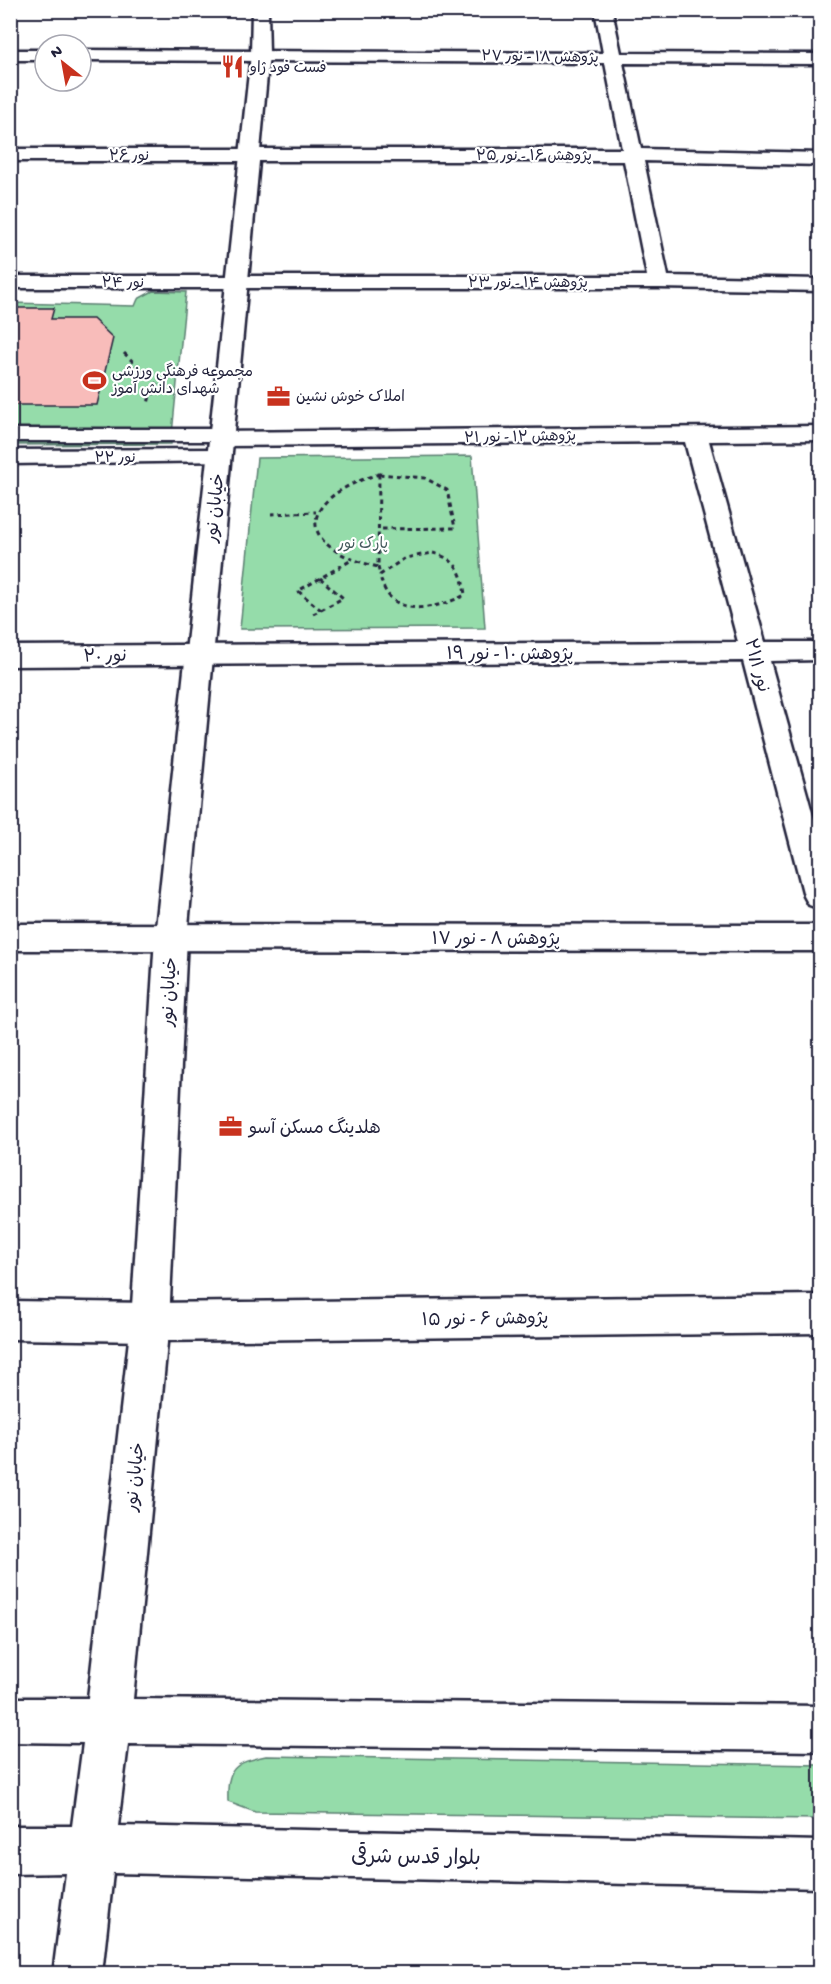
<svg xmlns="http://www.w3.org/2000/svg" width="831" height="1984" viewBox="0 0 831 1984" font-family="'Gochi Hand','Playpen Sans Arabic',sans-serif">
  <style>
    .green { fill: #95dcaa; stroke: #5c7f72; stroke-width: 1.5 }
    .building { fill: #f8bcba; stroke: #22223b; stroke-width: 1.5 }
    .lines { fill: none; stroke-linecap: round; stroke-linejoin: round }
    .service-casing { stroke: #22223b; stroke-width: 5 }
    .minor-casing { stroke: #22223b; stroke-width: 5 }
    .secondary-casing { stroke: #22223b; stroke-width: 5 }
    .path { stroke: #22223b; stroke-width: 3; stroke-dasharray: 4.5 4; stroke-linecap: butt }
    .service { fill: #fff; fill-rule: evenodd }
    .minor { fill: #fff; fill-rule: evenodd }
    .secondary { fill: #fff; fill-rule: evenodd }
    .labels { text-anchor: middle; stroke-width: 4.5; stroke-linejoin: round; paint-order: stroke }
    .far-street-label { font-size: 15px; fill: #22223b; stroke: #fff }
    .far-poi-label { font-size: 15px; fill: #22223b; stroke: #fff; text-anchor: start }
    .far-park-label { font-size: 15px; fill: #445a5c; stroke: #fff }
    .street-label { font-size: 18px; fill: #22223b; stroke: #fff }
    .poi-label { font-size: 18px; fill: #22223b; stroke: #fff; text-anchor: start }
    .near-street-label { font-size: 21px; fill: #22223b; stroke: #fff }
  </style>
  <rect width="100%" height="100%" fill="#fff"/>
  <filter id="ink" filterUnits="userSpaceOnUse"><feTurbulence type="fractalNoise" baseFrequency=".0167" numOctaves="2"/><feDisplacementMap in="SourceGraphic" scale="12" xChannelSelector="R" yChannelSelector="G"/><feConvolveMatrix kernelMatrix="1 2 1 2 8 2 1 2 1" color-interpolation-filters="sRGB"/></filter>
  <g filter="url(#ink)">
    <g class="green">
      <path d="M153 291 186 292 171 444 11 445 10 303 135 306 138 299Z"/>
      <path d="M472 456 485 628 240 629 257 458Z"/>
      <path d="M266 1756 820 1765V1819L255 1812 228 1802C227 1768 233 1763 266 1756Z"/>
    </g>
    <path class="building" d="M10 308H54L51 319H93L113 338 97 405H10Z"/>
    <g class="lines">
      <defs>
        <path id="service" d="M10 429H221L231 435 221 441H10Z"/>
        <g id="minor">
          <path d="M595 10H612L621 53 820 54V64L623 63 641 149 820 153V165L644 161 668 276 820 279V291L659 288H10V276H647L624 161H10V149H622L605 63 81 60V50L603 53Z"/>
          <rect x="10" y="50" width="35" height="10"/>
          <path d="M820 426V440L709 441 765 642H820V660L770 661 820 841V909L809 905 804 896 743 661 10 666V646L738 642 685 442 220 446 212 444 208 439 212 434 220 432Z"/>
          <path d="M219 449 228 451 231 456 228 461 10 464V450Z"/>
          <path d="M10 924 820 925V951L10 950Z"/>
          <path d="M820 1295V1333L150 1341 10 1339V1301L150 1303Z"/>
        </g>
        <path id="secondary" d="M252 10H268L269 54 187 937 169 1322 133 1699 820 1706V1751L128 1744 118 1826 820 1841V1888L113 1873 102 1974H53L66 1873 10 1874V1826H72L83 1743 10 1742V1698H88L131 1322 155 937 251 54Z"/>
      </defs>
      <use href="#service" class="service-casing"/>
      <use href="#minor" class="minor-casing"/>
      <use href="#secondary" class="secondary-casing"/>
      <g class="path">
        <path d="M124 353 162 390 150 395 148 404"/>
        <path d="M379 474 378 567C291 546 299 498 379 474Z"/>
        <path d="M379 474 425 478 447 490 455 528 379 529"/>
        <path d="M271 514 316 512"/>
        <path d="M433 553C457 559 462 572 465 595 435 610 388 620 380 575L405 558Z"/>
        <path d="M378 567 380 575"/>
        <path d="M320 578 343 598 321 610"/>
        <path d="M313 614 321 610 298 591 350 561"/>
      </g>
      <use href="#service" class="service"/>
      <use href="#minor" class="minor"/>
      <use href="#secondary" class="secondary"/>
    </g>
  </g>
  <defs>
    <symbol id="restaurant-bare" viewBox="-9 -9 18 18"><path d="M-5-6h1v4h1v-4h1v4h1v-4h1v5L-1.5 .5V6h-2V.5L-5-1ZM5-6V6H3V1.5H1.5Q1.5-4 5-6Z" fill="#c8321e" stroke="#fff" stroke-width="2.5" paint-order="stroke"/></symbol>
    <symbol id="stadium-bare" viewBox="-9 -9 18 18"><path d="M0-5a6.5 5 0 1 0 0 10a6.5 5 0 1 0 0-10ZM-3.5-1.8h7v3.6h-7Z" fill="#c8321e" stroke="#fff" stroke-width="2.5" paint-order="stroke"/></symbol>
    <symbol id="office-bare" viewBox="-9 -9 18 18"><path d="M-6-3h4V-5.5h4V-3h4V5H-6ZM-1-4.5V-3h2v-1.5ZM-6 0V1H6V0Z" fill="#c8321e" stroke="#fff" stroke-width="2.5" paint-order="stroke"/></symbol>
  </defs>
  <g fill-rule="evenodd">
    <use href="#restaurant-bare" x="216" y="50" width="33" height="33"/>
    <use href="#stadium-bare" x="78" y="364" width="33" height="33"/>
    <use href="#office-bare" x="262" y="380" width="33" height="33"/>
    <use href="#office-bare" x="214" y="1110" width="33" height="33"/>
  </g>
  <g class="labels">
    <g class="far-street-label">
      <text transform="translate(540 56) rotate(1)" y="5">پژوهش ۱۸ - نور ۲۷</text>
      <text x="129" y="160">نور ۲۶</text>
      <text x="534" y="160">پژوهش ۱۶ - نور ۲۵</text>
      <text x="123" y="287">نور ۲۴</text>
      <text x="528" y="287">پژوهش ۱۴ - نور ۲۳</text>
      <text transform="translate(520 436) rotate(-1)" y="5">پژوهش ۱۲ - نور ۲۱</text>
      <text x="115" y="462">نور ۲۲</text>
    </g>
    <g class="far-poi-label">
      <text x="250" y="72">فست فود ژاو</text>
      <text x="112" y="376">مجموعه فرهنگی ورزشی<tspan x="112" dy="17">شهدای دانش آموز</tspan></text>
      <text x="296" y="401">املاک خوش نشین</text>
    </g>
    <g class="far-park-label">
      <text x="363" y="548">پارک نور</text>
    </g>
    <g class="street-label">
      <text transform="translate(214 508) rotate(-84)" y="6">خیابان نور</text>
      <text x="510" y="659">پژوهش ۱۰ - نور ۱۹</text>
      <text transform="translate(105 655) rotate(-1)" y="6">نور ۲۰</text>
      <text transform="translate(758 665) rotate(75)" y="6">نور ۲۱/۱</text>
      <text x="496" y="944">پژوهش ۸ - نور ۱۷</text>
      <text transform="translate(168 992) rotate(-87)" y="6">خیابان نور</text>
      <text transform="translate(485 1318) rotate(-1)" y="6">پژوهش ۶ - نور ۱۵</text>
      <text transform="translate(134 1477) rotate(-84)" y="6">خیابان نور</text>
    </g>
    <g class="poi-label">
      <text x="249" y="1133">هلدینگ مسکن آسو</text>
    </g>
    <g class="near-street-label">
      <text transform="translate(416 1856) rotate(1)" y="7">بلوار قدس شرقی</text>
    </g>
  </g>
  <rect width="831" height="1984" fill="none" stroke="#fff" stroke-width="36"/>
  <rect x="18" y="18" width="795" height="1948" fill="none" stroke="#22223b" stroke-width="2" filter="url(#ink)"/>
  <g transform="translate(63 63) rotate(329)"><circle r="28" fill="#ffffff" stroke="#a7a7b1" stroke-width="1.5"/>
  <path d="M0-4.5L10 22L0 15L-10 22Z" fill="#c8321e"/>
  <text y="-9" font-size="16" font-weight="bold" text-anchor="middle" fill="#22223b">N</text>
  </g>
</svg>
